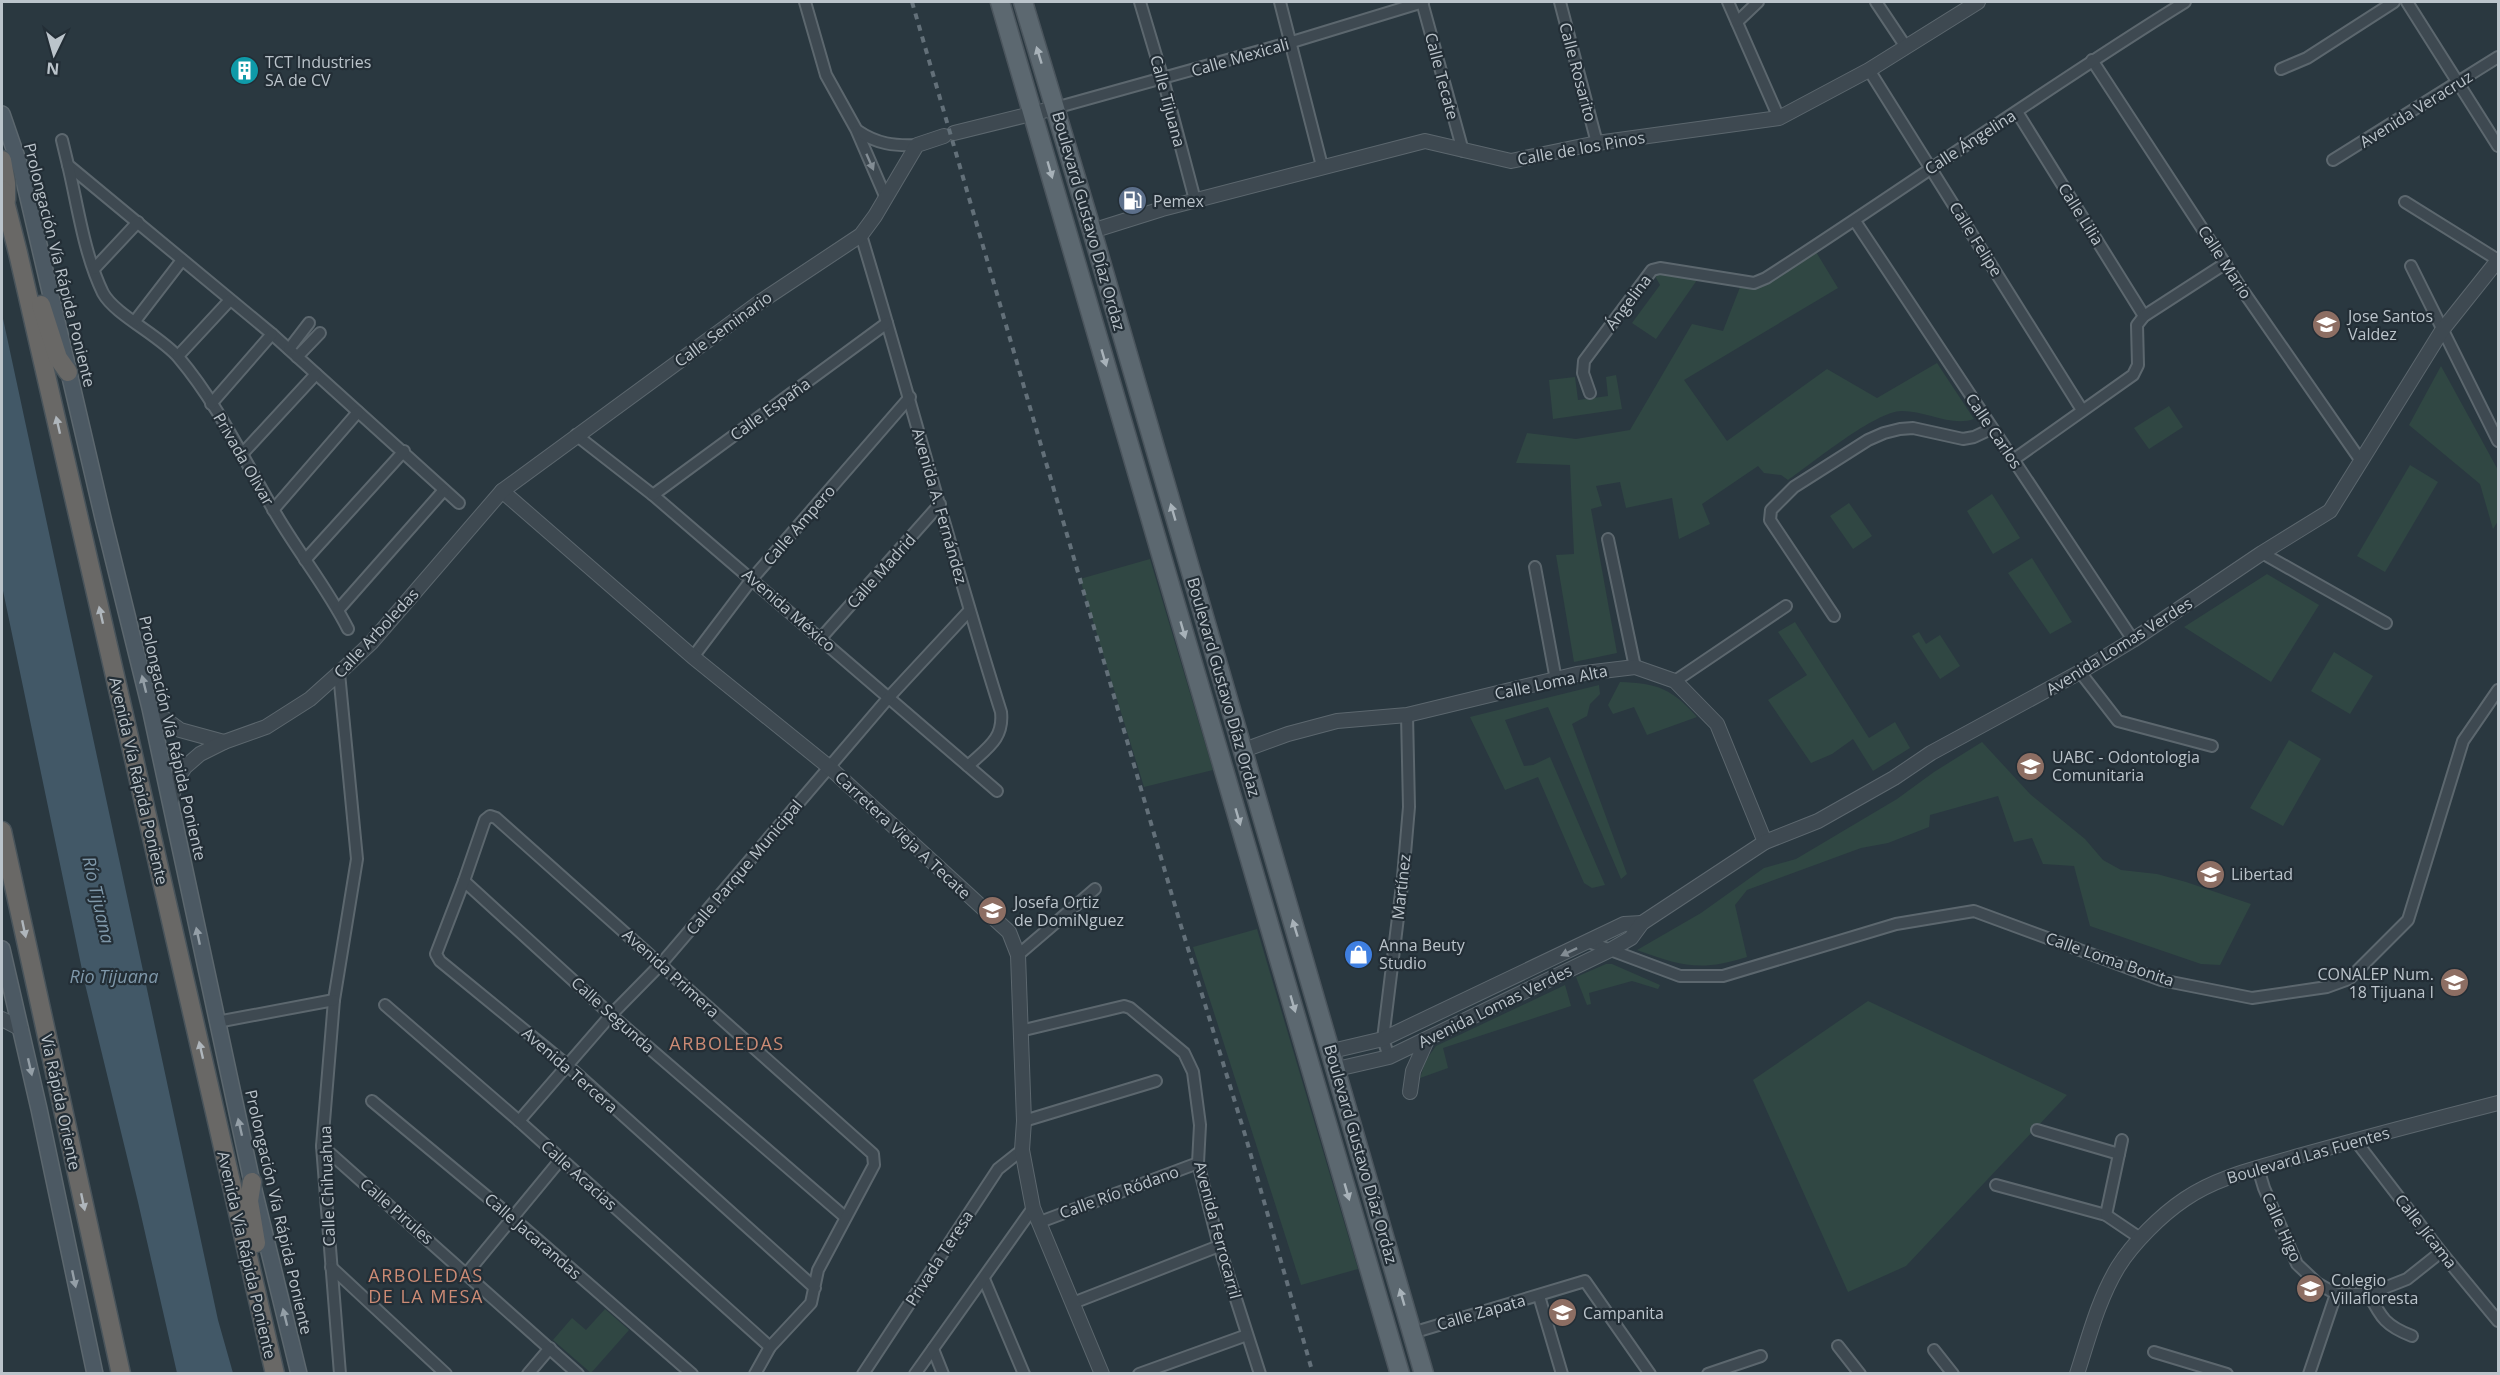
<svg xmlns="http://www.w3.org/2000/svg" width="2500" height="1375" viewBox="0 0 2500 1375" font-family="'Open Sans',sans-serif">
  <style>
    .green { fill: #304743 }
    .water { fill: #425867 }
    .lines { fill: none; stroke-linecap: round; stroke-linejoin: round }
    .minor-casing { stroke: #5c676e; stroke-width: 14 }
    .tertiary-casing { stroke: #5c676e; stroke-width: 16 }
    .secondary-casing { stroke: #5c676e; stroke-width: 18 }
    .primary-casing { stroke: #4b555d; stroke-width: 21 }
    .trunk-casing { stroke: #49545b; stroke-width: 21 }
    .minor { stroke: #3e4951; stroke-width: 10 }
    .tertiary { stroke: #3e4951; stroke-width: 14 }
    .secondary { stroke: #4c5963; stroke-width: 15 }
    .primary { stroke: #5c6870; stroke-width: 18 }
    .trunk { stroke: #696866; stroke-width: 18 }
    .rail { stroke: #637079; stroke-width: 4; stroke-dasharray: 6 6; stroke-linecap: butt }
    .oneway { fill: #a8b2b9 }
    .oneway2 { fill: #838d94 }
    .oneway3 { fill: #afb6bc }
    .oneway4 { fill: #949fa7 }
    .labels { text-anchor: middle; stroke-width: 4.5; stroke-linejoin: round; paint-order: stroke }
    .street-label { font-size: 16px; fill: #bbc4cb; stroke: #232e36 }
    .poi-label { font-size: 16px; fill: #bbc4cb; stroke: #232e36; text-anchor: start }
    .water-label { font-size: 18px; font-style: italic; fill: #7f98aa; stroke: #232e36 }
    .neighbourhood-label { font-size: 18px; letter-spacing: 1.5px; fill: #cc8b75; stroke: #232e36 }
  </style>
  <rect width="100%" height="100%" fill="#2a3840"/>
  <g class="green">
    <path d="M1813 247 1838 288 1684 380 1727 441 1827 369 1877 398 1937 363 1974 419C1952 427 1926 411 1902 411 1875 411 1813 463 1788 480L1781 475 1764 473 1758 466 1702 504 1710 524 1679 539 1672 498 1626 508 1620 482 1596 486 1602 506 1591 509 1617 653 1574 662 1556 555 1574 554 1570 465 1516 463 1527 433 1576 439 1630 430 1692 324 1723 331 1742 282H1753Z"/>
    <path d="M1660 273 1697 280 1656 339 1632 323 1660 285 1655 276Z"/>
    <path d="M2441 366 2498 470V521L2493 529 2480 484 2409 425Z"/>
    <path d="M1616 375 1622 409 1553 419 1549 380 1575 377 1578 400 1608 396 1606 377Z"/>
    <path d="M2169 406 2183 427 2149 449 2134 428Z"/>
    <path d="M2410 465 2438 482 2385 572 2357 556Z"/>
    <path d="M1992 494 2020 538 1993 554 1967 511Z"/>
    <path d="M1849 503 1872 536 1853 549 1830 516Z"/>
    <path d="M2032 558 2072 622 2050 634 2008 573Z"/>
    <path d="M1150 559 1213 770 1144 787 1080 579Z"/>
    <path d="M2267 574 2319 605 2271 682 2184 627Z"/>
    <path d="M1795 622 1869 738 1895 722 1910 748 1873 771 1853 739 1832 754 1811 763 1768 700 1807 675 1778 632Z"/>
    <path d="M1919 632 1926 644 1940 635 1960 666 1940 679 1912 636Z"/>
    <path d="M2334 652 2373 676 2350 714 2311 691Z"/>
    <path d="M1620 682C1658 683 1672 689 1697 717L1647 735 1634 707 1613 714 1608 705Z"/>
    <path d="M1599 685 1600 694 1590 704 1587 716 1572 724 1627 874 1621 879 1548 707 1505 720 1524 766 1533 765 1550 757 1605 885 1592 888 1584 883 1538 777 1505 790 1470 717Z"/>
    <path d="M2289 740 2321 759 2283 826 2250 808Z"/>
    <path d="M1982 742 2030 794 2085 839 2103 860 2121 870 2157 874 2186 882 2251 904 2220 965 2201 964 2090 926 2074 866 2043 864 2032 838 2014 842 1998 796 1930 815 1929 827 1888 843 1861 848 1747 890 1735 905 1747 957C1700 972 1682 966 1637 950L1701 913 1764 868 1796 859 1897 799 1934 772Z"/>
    <path d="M1257 929 1358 1269 1301 1285 1193 947Z"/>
    <path d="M1606 964H1612L1660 985 1658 989 1632 981 1589 993 1591 1004 1587 1005 1576 977Z"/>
    <path d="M1565 985 1571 1006 1443 1048 1448 1068 1420 1078 1426 1060 1436 1046Z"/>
    <path d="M1868 1001 2067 1095 1906 1266 1848 1292 1753 1080Z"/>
    <path d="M605 1309 629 1330 591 1373 553 1340 572 1318 586 1330Z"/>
  </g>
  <path class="water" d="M2 314 218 1320 233 1373H177L138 1202 85 984 2 586Z"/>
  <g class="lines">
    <defs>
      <g id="minor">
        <path d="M805 2 826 75 856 129 885 196"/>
        <path d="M1140 2 1163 79 1195 200"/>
        <path d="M1280 2 1322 166"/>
        <path d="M1422 2 1463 151"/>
        <path d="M1560 2 1597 143"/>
        <path d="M1728 2 1779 118"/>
        <path d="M1876 2 1906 47"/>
        <path d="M2407 2 2498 146"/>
        <path d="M1737 22 1758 2"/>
        <path d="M2092 60 2241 288 2361 461"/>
        <path d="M2281 69 2307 58 2394 2"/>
        <path d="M1869 70 2082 410"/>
        <path d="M1055 108 1292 42 1423 2"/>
        <path d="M2017 112 2144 316"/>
        <path d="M858 131C877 144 894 146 917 145"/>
        <path d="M62 140 68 165 272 334 459 503"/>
        <path d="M2333 160 2498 57"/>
        <path d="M68 165C78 207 84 254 103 293 115 315 161 336 179 358 217 403 243 458 273 509 296 550 327 587 348 629"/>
        <path d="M2405 202 2498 260"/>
        <path d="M1855 221 2133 640"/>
        <path d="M861 235C909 393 951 554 1001 712 1004 739 987 748 968 766"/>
        <path d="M2411 266 2498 441"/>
        <path d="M94 269 138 222"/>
        <path d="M135 321 182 260"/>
        <path d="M289 349 309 323"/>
        <path d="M178 356 230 300"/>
        <path d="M297 357 320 333"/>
        <path d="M1590 393 1583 373 1584 361 1652 270 1660 268 1754 283 1766 278C1907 187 2043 90 2185 2"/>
        <path d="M211 404 272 334"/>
        <path d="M576 435 653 495 997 791"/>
        <path d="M243 453 316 374"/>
        <path d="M2013 460 2133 375 2138 365 2137 325 2144 316 2226 263"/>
        <path d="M653 495 887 323"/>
        <path d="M273 510 358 412"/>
        <path d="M1608 539 1635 667"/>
        <path d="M2262 553 2386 623"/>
        <path d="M305 560 404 451"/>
        <path d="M1535 567 1556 680"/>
        <path d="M338 610 444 490"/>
        <path d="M1834 616 1770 520 1771 510 1794 487 1868 440 1884 433 1900 429 1913 428 1963 439 1974 437 1991 429"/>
        <path d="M821 638 940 504"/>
        <path d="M693 657 752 579 910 397"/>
        <path d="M2080 672 2118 721 2212 746"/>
        <path d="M339 673 357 859 334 1000 322 1146 340 1374"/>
        <path d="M1675 681 1786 606"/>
        <path d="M464 881 611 1015 845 1217"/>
        <path d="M1589 942 1680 976H1723L1896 924 1974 911 2161 980 2252 998 2327 987 2349 979 2408 920 2463 741 2498 690"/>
        <path d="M1018 955 1095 889"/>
        <path d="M385 1005 519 1121 770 1347"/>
        <path d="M217 1022 334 1000"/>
        <path d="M1020 1031 1124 1006 1130 1008 1184 1053 1193 1072 1200 1125 1198 1163 1219 1246 1260 1374"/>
        <path d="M1389 1057 1383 1039 1403 877 1409 807 1407 715"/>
        <path d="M372 1101 514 1219 692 1374"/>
        <path d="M519 1121 611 1015 661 964 890 696 969 611"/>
        <path d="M1024 1121 1156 1081"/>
        <path d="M2037 1130 2119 1154"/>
        <path d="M2355 1140 2441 1252 2498 1321"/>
        <path d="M322 1146 578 1374"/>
        <path d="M2258 1168 2264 1188 2297 1264 2317 1283 2336 1294H2369L2407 1279 2441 1252"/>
        <path d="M1996 1185 2106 1215 2140 1238"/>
        <path d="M2106 1215 2122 1140"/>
        <path d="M1040 1222 1198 1163"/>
        <path d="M331 1267 446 1374"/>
        <path d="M467 1273 561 1159"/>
        <path d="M984 1279 1024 1374"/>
        <path d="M2369 1294C2381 1318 2386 1326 2412 1336"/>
        <path d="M1539 1296 1562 1374"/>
        <path d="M1073 1303 1219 1246"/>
        <path d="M1412 1333 1585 1281 1650 1374"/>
        <path d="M1838 1346 1860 1374"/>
        <path d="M933 1349 943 1374"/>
        <path d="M1934 1350 1953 1374"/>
        <path d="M2154 1352 2227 1374"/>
        <path d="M528 1374 550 1348"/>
        <path d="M755 1374 770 1347 811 1303 818 1270 874 1165 873 1154 496 818 490 816 485 820 464 881 436 954 440 961 567 1065 815 1288"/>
        <path d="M863 1374 998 1169 1022 1150"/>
        <path d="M915 1374 1033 1208"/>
        <path d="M1139 1374 1247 1335"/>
        <path d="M1708 1374 1761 1356"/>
        <path d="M2309 1374 2336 1294"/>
      </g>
      <g id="tertiary">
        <path d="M954 133 1055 108"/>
        <path d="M1092 231 1162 209 1425 141 1511 161 1597 143 1779 118 1869 70 1978 2"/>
        <path d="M502 491 693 657 829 767 1009 932 1018 955 1024 1121 1022 1150 1033 1208 1102 1374"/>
        <path d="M150 708 180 730 224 742"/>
        <path d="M1244 750 1288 734 1337 721 1407 715 1577 674 1635 667 1675 681 1717 724 1765 842"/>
        <path d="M171 802 176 781 185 767 200 754 224 742 266 727 310 699 339 673 371 643 502 491 760 302 861 235 875 216 917 145 944 136"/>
        <path d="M2 1019 21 1029"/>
        <path d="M1332 1051 1383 1039 1624 924 1642 923"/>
        <path d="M1337 1069 1389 1057 1610 950 1631 938 1642 923 1765 842 1818 821 1894 778 1931 753 2080 672 2133 640 2262 553 2330 511 2443 329 2498 260"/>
        <path d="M1410 1092 1413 1071 1427 1040"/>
        <path d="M2077 1374C2089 1337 2098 1300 2118 1267 2133 1243 2161 1215 2185 1199 2217 1177 2258 1168 2295 1157 2363 1138 2431 1120 2498 1103"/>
      </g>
      <g id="secondary">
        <path d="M2 114 22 172 103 518 150 708 252 1182 299 1374"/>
        <path d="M2 949 39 1109 95 1374"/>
      </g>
      <g id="primary">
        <path d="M1000 2 1400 1374"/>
        <path d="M1023 2 1092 231 1424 1374"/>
      </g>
      <g id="trunk">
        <path d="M2 160 6 183V200"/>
        <path d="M2 190 18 253 275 1374"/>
        <path d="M41 305 58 358 68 372"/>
        <path d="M2 831 121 1374"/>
        <path d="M252 1182 249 1201 256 1243"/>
      </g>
    </defs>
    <use href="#minor" class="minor-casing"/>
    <use href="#tertiary" class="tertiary-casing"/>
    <use href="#secondary" class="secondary-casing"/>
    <use href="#primary" class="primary-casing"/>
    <use href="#trunk" class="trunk-casing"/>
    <use href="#minor" class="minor"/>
    <use href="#tertiary" class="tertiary"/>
    <use href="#secondary" class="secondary"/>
    <use href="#primary" class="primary"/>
    <use href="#trunk" class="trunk"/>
    <path class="rail" d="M912 2 1178 916 1246 1138 1313 1374"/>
  </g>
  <defs><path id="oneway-solid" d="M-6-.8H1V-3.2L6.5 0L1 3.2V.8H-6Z" transform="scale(1.5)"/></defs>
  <g class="oneway">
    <use href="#oneway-solid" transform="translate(1039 55) rotate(-107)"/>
    <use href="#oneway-solid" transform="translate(1050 170) rotate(74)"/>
    <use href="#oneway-solid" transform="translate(1104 358) rotate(74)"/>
    <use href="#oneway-solid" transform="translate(1173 512) rotate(-106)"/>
    <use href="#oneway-solid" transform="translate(1183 630) rotate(74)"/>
    <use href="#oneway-solid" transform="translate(1238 817) rotate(74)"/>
    <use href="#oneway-solid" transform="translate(1295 928) rotate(-107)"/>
    <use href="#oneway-solid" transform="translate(1293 1004) rotate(74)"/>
    <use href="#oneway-solid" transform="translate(1347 1192) rotate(74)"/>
    <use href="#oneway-solid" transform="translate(1402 1297) rotate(-106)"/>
  </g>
  <g class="oneway2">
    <use href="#oneway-solid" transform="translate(870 162) rotate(66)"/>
    <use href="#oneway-solid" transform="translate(1569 952) rotate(155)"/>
  </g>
  <g class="oneway3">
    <use href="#oneway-solid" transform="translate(58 425) rotate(-103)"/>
    <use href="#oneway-solid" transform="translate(101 615) rotate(-103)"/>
    <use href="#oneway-solid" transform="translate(24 929) rotate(78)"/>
    <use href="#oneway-solid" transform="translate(201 1050) rotate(-103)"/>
    <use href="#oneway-solid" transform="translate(83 1202) rotate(78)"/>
  </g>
  <g class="oneway4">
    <use href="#oneway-solid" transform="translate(144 684) rotate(-104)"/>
    <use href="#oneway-solid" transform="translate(198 936) rotate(-102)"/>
    <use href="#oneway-solid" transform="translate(30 1067) rotate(77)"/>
    <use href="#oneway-solid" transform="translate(240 1127) rotate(-103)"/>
    <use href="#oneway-solid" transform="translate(74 1279) rotate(78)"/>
    <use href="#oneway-solid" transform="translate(285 1317) rotate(-104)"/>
  </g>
  <defs>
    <symbol id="building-disc" viewBox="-11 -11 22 22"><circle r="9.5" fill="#0f9aa8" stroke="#232e36"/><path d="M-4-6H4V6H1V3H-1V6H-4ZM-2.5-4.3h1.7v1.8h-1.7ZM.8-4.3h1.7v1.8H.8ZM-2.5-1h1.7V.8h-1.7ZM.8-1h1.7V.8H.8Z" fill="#fff"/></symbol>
    <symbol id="fuel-disc" viewBox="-11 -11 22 22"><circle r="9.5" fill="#5c6f8a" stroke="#232e36"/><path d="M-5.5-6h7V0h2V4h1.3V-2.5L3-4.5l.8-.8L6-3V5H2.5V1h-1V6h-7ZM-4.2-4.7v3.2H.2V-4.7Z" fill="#fff"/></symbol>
    <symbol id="school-disc" viewBox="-11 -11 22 22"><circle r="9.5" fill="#8d6e63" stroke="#232e36"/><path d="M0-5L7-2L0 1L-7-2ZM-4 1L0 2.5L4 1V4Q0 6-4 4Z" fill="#fff"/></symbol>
    <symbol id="university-disc" viewBox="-11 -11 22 22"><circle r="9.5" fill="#8d6e63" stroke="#232e36"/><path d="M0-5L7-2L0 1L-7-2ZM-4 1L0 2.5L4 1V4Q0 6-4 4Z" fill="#fff"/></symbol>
    <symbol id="shop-disc" viewBox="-11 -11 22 22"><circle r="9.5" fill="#3f7fe0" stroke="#232e36"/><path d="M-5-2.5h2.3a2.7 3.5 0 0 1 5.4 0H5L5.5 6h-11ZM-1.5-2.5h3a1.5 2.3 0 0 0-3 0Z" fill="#fff"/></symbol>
  </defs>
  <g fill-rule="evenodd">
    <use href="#building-disc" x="228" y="54" width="33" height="33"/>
    <use href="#fuel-disc" x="1116" y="184" width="33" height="33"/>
    <use href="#school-disc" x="2310" y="308" width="33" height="33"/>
    <use href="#university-disc" x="2014" y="750" width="33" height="33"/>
    <use href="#school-disc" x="2194" y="858" width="33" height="33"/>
    <use href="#school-disc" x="976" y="894" width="33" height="33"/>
    <use href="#shop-disc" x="1342" y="938" width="33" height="33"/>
    <use href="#school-disc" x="2438" y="966" width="33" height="33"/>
    <use href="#school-disc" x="2294" y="1272" width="33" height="33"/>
    <use href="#school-disc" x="1546" y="1296" width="33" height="33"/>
  </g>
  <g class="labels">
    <g class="street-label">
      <text transform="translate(1240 57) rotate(-16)" y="6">Calle Mexicali</text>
      <text transform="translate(1578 72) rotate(75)" y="6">Calle Rosarito</text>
      <text transform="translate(1442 76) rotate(75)" y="6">Calle Tecate</text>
      <text transform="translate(1168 101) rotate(75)" y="6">Calle Tijuana</text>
      <text transform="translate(2416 109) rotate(-32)" y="6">Avenida Veracruz</text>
      <text transform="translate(1970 142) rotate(-33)" y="6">Calle Ángelina</text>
      <text transform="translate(1581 148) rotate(-10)" y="6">Calle de los Pinos</text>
      <text transform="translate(2081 214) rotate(58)" y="6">Calle Lilia</text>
      <text transform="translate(1089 221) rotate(74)" y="6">Boulevard Gustavo Díaz Ordaz</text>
      <text transform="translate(1976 239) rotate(58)" y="6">Calle Felipe</text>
      <text transform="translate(2225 262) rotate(57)" y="6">Calle Mario</text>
      <text transform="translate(60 265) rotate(76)" y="6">Prolongación Vía Rápida Poniente</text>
      <text transform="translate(1628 302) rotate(-53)" y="6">Ángelina</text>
      <text transform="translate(723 329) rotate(-36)" y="6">Calle Seminario</text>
      <text transform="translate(770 409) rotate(-36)" y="6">Calle España</text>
      <text transform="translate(1994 431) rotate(56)" y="6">Calle Carlos</text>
      <text transform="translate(244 459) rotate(60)" y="6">Privada Olivar</text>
      <text transform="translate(940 506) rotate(74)" y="6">Avenida A. Fernández</text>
      <text transform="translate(799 525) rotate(-49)" y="6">Calle Ampero</text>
      <text transform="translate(881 571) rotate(-48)" y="6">Calle Madrid</text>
      <text transform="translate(789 610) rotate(41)" y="6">Avenida México</text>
      <text transform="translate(376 633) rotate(-47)" y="6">Calle Arboledas</text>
      <text transform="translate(2119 646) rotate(-32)" y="6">Avenida Lomas Verdes</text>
      <text transform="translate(1551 682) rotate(-12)" y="6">Calle Loma Alta</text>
      <text transform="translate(1224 687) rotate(74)" y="6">Boulevard Gustavo Díaz Ordaz</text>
      <text transform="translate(173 738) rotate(77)" y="6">Prolongación Vía Rápida Poniente</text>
      <text transform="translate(139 781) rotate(77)" y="6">Avenida Vía Rápida Poniente</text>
      <text transform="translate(903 835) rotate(43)" y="6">Carretera Vieja A Tecate</text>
      <text transform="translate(744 867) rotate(-50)" y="6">Calle Parque Municipal</text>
      <text transform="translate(1401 887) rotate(-84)" y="6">Martínez</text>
      <text transform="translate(2110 959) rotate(19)" y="6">Calle Loma Bonita</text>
      <text transform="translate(671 973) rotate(42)" y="6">Avenida Primera</text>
      <text transform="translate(1495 1006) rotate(-26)" y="6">Avenida Lomas Verdes</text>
      <text transform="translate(613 1015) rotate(42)" y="6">Calle Segunda</text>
      <text transform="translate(570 1070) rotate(41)" y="6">Avenida Tercera</text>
      <text transform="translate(61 1102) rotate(78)" y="6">Vía Rápida Oriente</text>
      <text transform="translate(1361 1154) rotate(74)" y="6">Boulevard Gustavo Díaz Ordaz</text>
      <text transform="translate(2308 1155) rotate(-16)" y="6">Boulevard Las Fuentes</text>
      <text transform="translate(579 1175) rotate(42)" y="6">Calle Acacias</text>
      <text transform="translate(327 1186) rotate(-92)" y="6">Calle Chihuahua</text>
      <text transform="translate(1119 1192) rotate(-20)" y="6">Calle Río Ródano</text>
      <text transform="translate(397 1211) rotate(41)" y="6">Calle Pirules</text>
      <text transform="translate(279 1212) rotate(77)" y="6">Prolongación Vía Rápida Poniente</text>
      <text transform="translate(2282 1227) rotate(66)" y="6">Calle Higo</text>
      <text transform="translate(1218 1230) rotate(75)" y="6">Avenida Ferrocarril</text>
      <text transform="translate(2426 1231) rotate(52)" y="6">Calle Jícama</text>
      <text transform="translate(533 1236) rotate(41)" y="6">Calle Jacarandas</text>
      <text transform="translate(247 1255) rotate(77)" y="6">Avenida Vía Rápida Poniente</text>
      <text transform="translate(939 1258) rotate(-57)" y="6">Privada Teresa</text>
      <text transform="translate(1481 1312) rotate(-16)" y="6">Calle Zapata</text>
    </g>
    <g class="poi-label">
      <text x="265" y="68">TCT Industries<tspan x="265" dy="18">SA de CV</tspan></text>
      <text x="1153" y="207">Pemex</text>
      <text x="2348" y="322">Jose Santos<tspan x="2348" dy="18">Valdez</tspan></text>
      <text x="2052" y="763">UABC - Odontologia<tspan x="2052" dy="18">Comunitaria</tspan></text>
      <text x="2231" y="880">Libertad</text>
      <text x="1014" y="908">Josefa Ortiz<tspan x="1014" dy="18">de DomiNguez</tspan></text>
      <text x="1379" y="951">Anna Beuty<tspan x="1379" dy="18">Studio</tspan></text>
      <text x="2434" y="980" text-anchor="end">CONALEP Num.<tspan x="2434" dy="18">18 Tijuana I</tspan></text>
      <text x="2331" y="1286">Colegio<tspan x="2331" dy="18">Villafloresta</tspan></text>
      <text x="1583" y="1319">Campanita</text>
    </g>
    <g class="water-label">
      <text transform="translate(98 900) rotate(77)" y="6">Río Tijuana</text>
      <text x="114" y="983">Rio Tijuana</text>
    </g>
    <g class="neighbourhood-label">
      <text x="727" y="1050">ARBOLEDAS</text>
      <text x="426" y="1282">ARBOLEDAS<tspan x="426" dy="21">DE LA MESA</tspan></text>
    </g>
  </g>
  <rect width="2500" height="1375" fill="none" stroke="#bbc4cb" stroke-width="6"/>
  <g transform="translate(54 54) rotate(185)" stroke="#232e36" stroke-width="4.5" paint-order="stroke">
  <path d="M0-4.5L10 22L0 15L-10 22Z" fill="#bbc4cb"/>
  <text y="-9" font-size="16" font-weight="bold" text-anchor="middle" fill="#bbc4cb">N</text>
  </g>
</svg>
